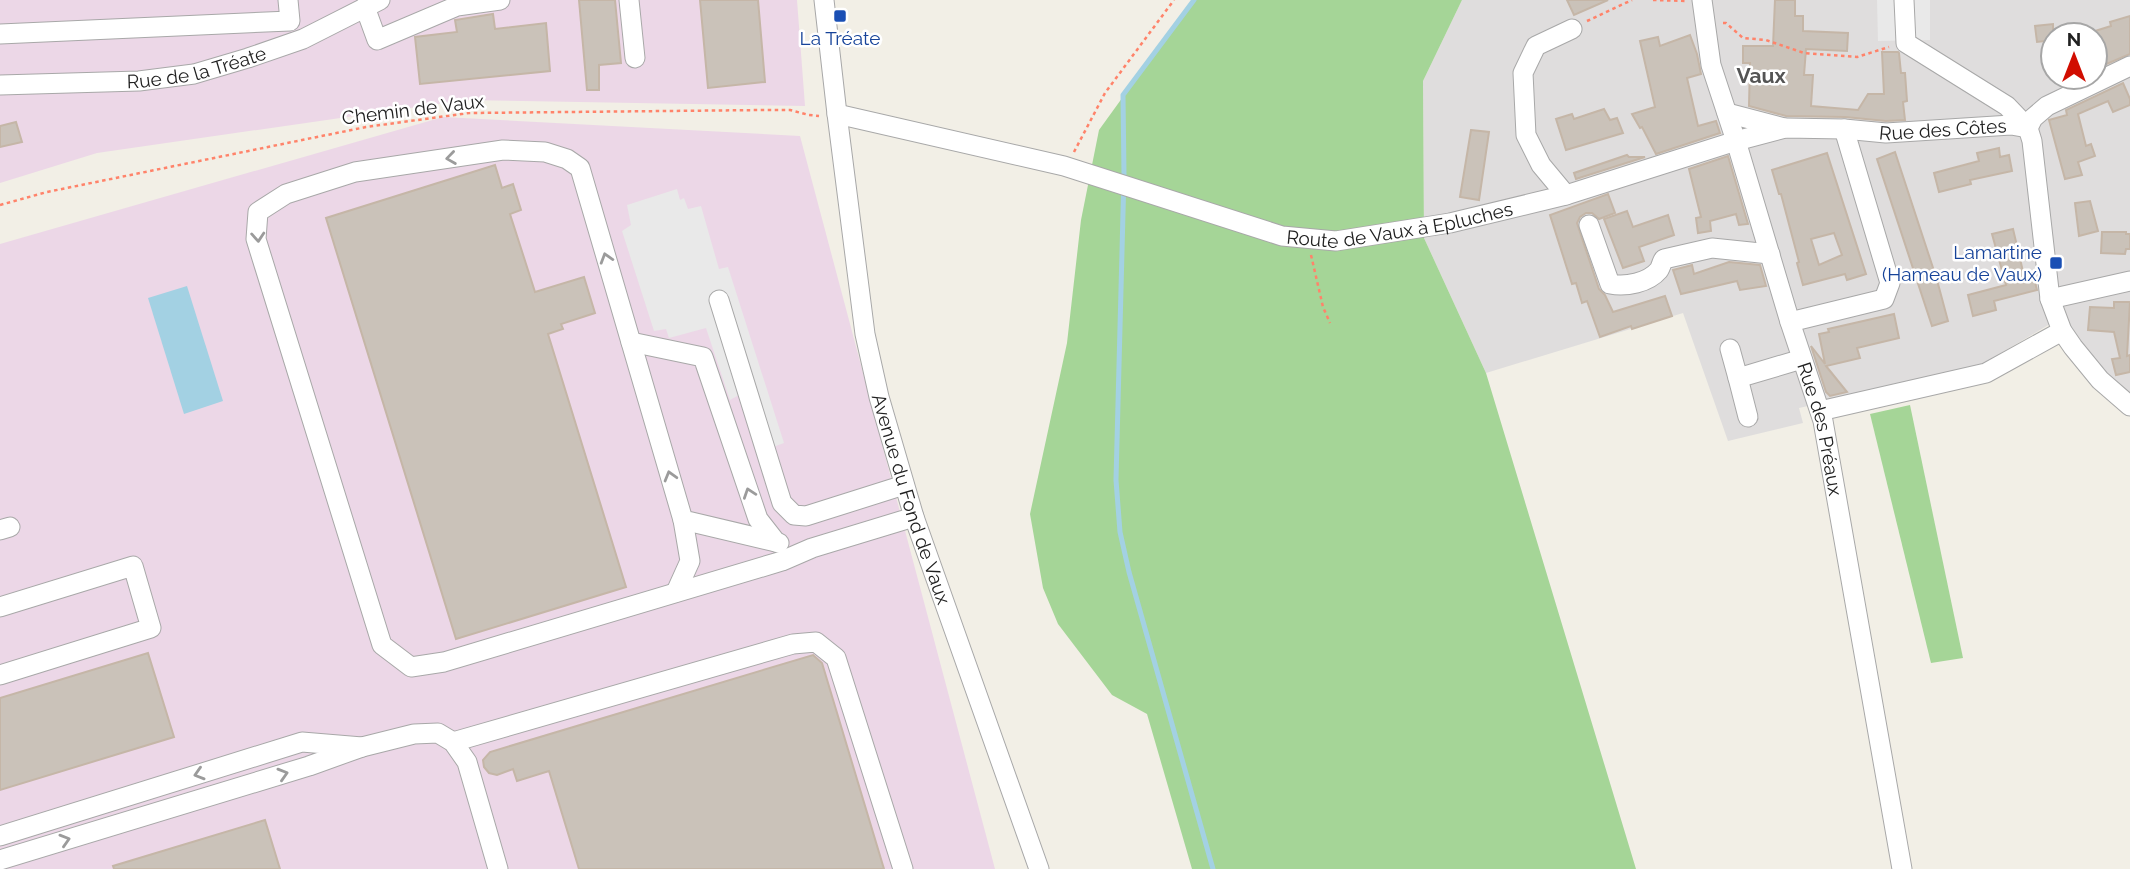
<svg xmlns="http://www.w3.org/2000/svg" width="2130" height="869" viewBox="0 0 2130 869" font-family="Raleway,sans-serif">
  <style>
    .residential { fill: #dfdddd; fill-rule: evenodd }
    .industrial { fill: #ecd7e7 }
    .forest { fill: #a5d597 }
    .parking { fill: #e9e9e9 }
    .water { fill: #a3d1e3 }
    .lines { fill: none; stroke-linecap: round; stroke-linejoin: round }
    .stream { stroke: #a3d1e3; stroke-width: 5 }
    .building { fill: #cac2b9; stroke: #c5b6a7; stroke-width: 2; fill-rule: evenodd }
    .minor-casing { stroke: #a8a8a8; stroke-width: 21 }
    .path { stroke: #ff836a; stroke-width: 2.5; stroke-dasharray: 3.5 3.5; stroke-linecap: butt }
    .minor { stroke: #fff; stroke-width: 19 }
    .oneway { stroke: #9b9b9b }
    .transit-dot { fill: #1a4fb4; stroke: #fff; stroke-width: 2.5 }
    .labels { text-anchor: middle; stroke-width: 5; stroke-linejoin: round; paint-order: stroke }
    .transit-label { font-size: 19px; fill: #164399; stroke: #fff }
    .street-label { font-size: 19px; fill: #212121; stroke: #fff }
    .neighbourhood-label { font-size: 21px; font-weight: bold; fill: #545454; stroke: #fff }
  </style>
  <rect width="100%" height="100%" fill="#f2efe6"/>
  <path class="residential" d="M1462 0H2130V394L2121 388 2092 358 2069 323 2050 324 1974 369 1799 408 1803 423 1728 441 1683 313 1486 373 1424 238 1423 81ZM2053 35H2095V77H2053Z"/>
  <g class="industrial">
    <path d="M0 0H797L805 106 465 100 97 153 0 183Z"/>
    <path d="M443 117 800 136 995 869H0V244Z"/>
  </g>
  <g class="forest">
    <path d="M1193 0H1462L1423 81 1424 238 1486 373 1636 869H1192L1147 714 1112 695 1058 624 1043 588 1030 514 1067 343 1081 220 1099 130Z"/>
    <path d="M1910 405 1963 658 1931 663 1870 414Z"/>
  </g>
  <g class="parking">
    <path d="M1877 0H1930V40L1878 41Z"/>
    <path d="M677 189 680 200 684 198 688 209 701 206 719 269 728 267 784 443 759 452 739 395 730 400 706 328 669 338 666 329 654 331 622 231 631 225 627 205Z"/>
  </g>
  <path class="water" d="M187 286 223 401 184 414 148 298Z"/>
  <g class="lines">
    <path class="stream" d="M1194 0 1123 95 1124 175 1116 480 1120 532 1129 572 1213 869"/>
  </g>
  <g class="building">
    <path d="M579 0H615L621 63 599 65V90H587Z"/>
    <path d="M700 0H758L765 82 708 88Z"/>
    <path d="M1567 0H1608L1574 15Z"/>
    <path d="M1775 0H1795V16H1803V31L1848 33 1847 51 1806 49 1804 75H1813L1811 106 1858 110 1868 94H1884L1882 52H1898L1899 53 1901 73H1905L1907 101 1903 102 1905 120 1886 121 1845 117 1786 116 1749 106 1750 63H1743V46H1773Z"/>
    <path d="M493 14 495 29 546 23 550 71 420 84 415 37 457 32 455 20Z"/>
    <path d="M2130 16V54L2095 69V31L2111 26 2110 22Z"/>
    <path d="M2053 24V40L2037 42 2035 26Z"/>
    <path d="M1690 35 1697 54 1701 74 1687 78 1698 126 1716 121 1720 133 1656 154 1642 127 1640 128 1632 114 1655 107 1640 41 1658 37 1660 46Z"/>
    <path d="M2123 83 2130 99V105L2113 112 2108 101 2078 114 2086 146 2091 144 2095 156 2078 162 2082 175 2065 179 2049 120 2067 115 2066 110Z"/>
    <path d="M1604 109 1610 120 1617 118 1623 133 1566 150 1556 119 1572 114 1574 119Z"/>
    <path d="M16 122 22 142 0 147V126Z"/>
    <path d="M1471 130 1489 132 1479 200 1460 197Z"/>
    <path d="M1999 148 2000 157 2009 155 2012 171 1970 180 1971 184 1939 192 1934 173 1979 161 1977 153Z"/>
    <path d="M1895 152 1937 280 1948 321 1932 326 1877 159Z"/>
    <path d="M1827 153 1866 274 1847 280 1845 274 1803 285 1797 263 1799 262 1781 194H1779L1772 170ZM1834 233 1842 255 1819 265 1811 239Z"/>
    <path d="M1627 155 1629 157H1645L1576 179 1574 173Z"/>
    <path d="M1728 156 1748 224 1739 225 1736 214 1710 221 1711 231 1698 233 1696 218 1701 217 1689 169Z"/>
    <path d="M495 165 502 188 513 184 521 210 510 214 535 292 584 277 595 313 561 324 563 329 548 334 626 587 456 639 326 218Z"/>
    <path d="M1608 194 1615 213 1599 219 1592 213H1586L1580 217 1577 223 1599 289 1605 295 1613 312 1665 296 1672 316 1632 329 1631 326 1600 337 1587 301 1582 303 1576 283 1572 284 1550 215Z"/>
    <path d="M2090 201 2098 231 2079 236 2075 203Z"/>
    <path d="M1627 211 1633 227 1668 215 1674 235 1639 247 1644 261 1623 268 1604 219Z"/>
    <path d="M2013 229 2025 280 2034 278 2037 290 1994 301 1996 310 1973 316 1968 295 2006 285 1992 234Z"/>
    <path d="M2102 232H2126V234H2130V249H2126L2125 254 2101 253Z"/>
    <path d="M1729 262 1760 265 1766 286 1740 290 1737 281 1681 294 1673 270 1692 265 1694 274Z"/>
    <path d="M2114 302H2130L2127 356 2130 355V372L2116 375 2112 359 2120 358 2114 332 2088 330 2090 307 2114 308Z"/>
    <path d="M1894 314 1899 338 1857 348 1860 358 1826 366 1847 392 1830 396 1826 392 1811 346 1825 364 1819 334 1829 332 1828 329Z"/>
    <path d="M148 653 174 737 0 790V698Z"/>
    <path d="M813 655 822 663 884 869H579L549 771 517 781 513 769 497 775 489 773 484 767 483 760 490 752Z"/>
    <path d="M265 820 280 869H114L113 866Z"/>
  </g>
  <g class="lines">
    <defs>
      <g id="minor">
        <path d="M629 0 635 58"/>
        <path id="s1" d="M824 0 837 114 865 334 879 397 914 517 1039 869"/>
        <path id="s2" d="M1702 0 1711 65 1736 141 1790 322 1823 421 1902 869"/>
        <path d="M1904 0 1906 43 2007 106 2028 128 2032 141 2050 299 2062 331 2073 347 2100 380 2130 406"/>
        <path d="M365 7 377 40 457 6 500 0"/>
        <path d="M0 34 290 21 288 0"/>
        <path id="s3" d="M0 85 139 81 194 74 248 58 303 39 380 0"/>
        <path d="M1727 113 1784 128"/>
        <path id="s4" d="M837 114 1064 166 1282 236 1336 241 1450 223 1566 195 1736 141 1785 128 1844 129 1886 133 2011 125 2028 128"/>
        <path d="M2028 128 2033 118 2047 106 2130 66"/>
        <path d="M1566 195 1541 165 1526 135 1523 73 1536 46 1572 29"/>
        <path d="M1589 225 1610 284C1626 287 1648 283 1659 270 1660 269 1663 259 1664 259L1712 248 1770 254"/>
        <path d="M2050 299 2130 281"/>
        <path d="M719 300 782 503 794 515 806 516 904 485"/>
        <path d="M1790 322 1884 299 1890 283 1844 129"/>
        <path d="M631 342 703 357 758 519 776 542 779 543"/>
        <path d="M1730 349 1738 378 1802 359"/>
        <path d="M1738 378 1748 417"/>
        <path d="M1820 411 1986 373 2062 331"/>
        <path d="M0 530 10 527"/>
        <path d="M776 542 683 520 580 168 567 159 545 152 503 150 355 172 286 194 258 212 256 239 382 645 411 667 444 662 782 561 812 548 914 517"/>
        <path d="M676 592 690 561 683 520"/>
        <path d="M0 607 133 566 151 628 0 675"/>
        <path d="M453 742 793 644 816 642 836 658 903 869"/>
        <path d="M362 747 414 734 438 733 453 742 467 762 498 869"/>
        <path d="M0 836 302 742 362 747 309 766 0 860"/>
      </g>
    </defs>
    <use href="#minor" class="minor-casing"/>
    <g class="path">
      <path d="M1653 0 1687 1"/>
      <path d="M1587 21 1632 0"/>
      <path d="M1723 23H1726L1743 38 1766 40 1804 53 1857 57 1889 47"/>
      <path d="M1074 152 1105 93 1174 0"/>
      <path d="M0 205 47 192 366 127 469 113 765 110H790L809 115 819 116"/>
      <path d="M1311 255 1323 307 1330 323"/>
    </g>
    <use href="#minor" class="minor"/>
  </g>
  <defs><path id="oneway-chevron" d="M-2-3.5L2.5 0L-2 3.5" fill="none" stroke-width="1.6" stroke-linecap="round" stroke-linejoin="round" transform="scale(1.75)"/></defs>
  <g class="oneway">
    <use href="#oneway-chevron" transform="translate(451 158) rotate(172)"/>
    <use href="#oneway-chevron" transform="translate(258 237) rotate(86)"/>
    <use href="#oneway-chevron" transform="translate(606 258) rotate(-107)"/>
    <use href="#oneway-chevron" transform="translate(670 476) rotate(-106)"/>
    <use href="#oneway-chevron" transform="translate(749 493) rotate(-109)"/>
    <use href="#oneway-chevron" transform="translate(199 774) rotate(163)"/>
    <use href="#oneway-chevron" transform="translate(283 774) rotate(-17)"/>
    <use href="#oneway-chevron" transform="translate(65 840) rotate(-17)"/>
  </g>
  <g class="transit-dot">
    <rect x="833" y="9" width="14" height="14" rx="3.5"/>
    <rect x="2049" y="256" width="14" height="14" rx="3.5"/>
  </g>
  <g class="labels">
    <g class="transit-label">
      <text x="840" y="45">La Tréate</text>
      <text x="2042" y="259" text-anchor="end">Lamartine<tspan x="2042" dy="22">(Hameau de Vaux)</tspan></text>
    </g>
    <g class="street-label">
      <text dy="7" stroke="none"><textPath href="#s3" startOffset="198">Rue de la Tréate</textPath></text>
      <text transform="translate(413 109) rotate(-7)" y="7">Chemin de Vaux</text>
      <text dy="7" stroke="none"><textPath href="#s4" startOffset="1138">Rue des Côtes</textPath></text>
      <text dy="7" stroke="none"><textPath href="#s4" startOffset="581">Route de Vaux à Epluches</textPath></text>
      <text dy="7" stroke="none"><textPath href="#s2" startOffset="446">Rue des Préaux</textPath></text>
      <text dy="7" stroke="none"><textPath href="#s1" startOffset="508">Avenue du Fond de Vaux</textPath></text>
    </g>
    <g class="neighbourhood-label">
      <text x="1761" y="83">Vaux</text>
    </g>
  </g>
  <g transform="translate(2074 56)"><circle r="33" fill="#ffffff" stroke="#a6a6a6" stroke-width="2"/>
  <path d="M0-5L12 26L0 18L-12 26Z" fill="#d10d00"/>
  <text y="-10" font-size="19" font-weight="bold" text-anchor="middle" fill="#212121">N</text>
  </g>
</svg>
